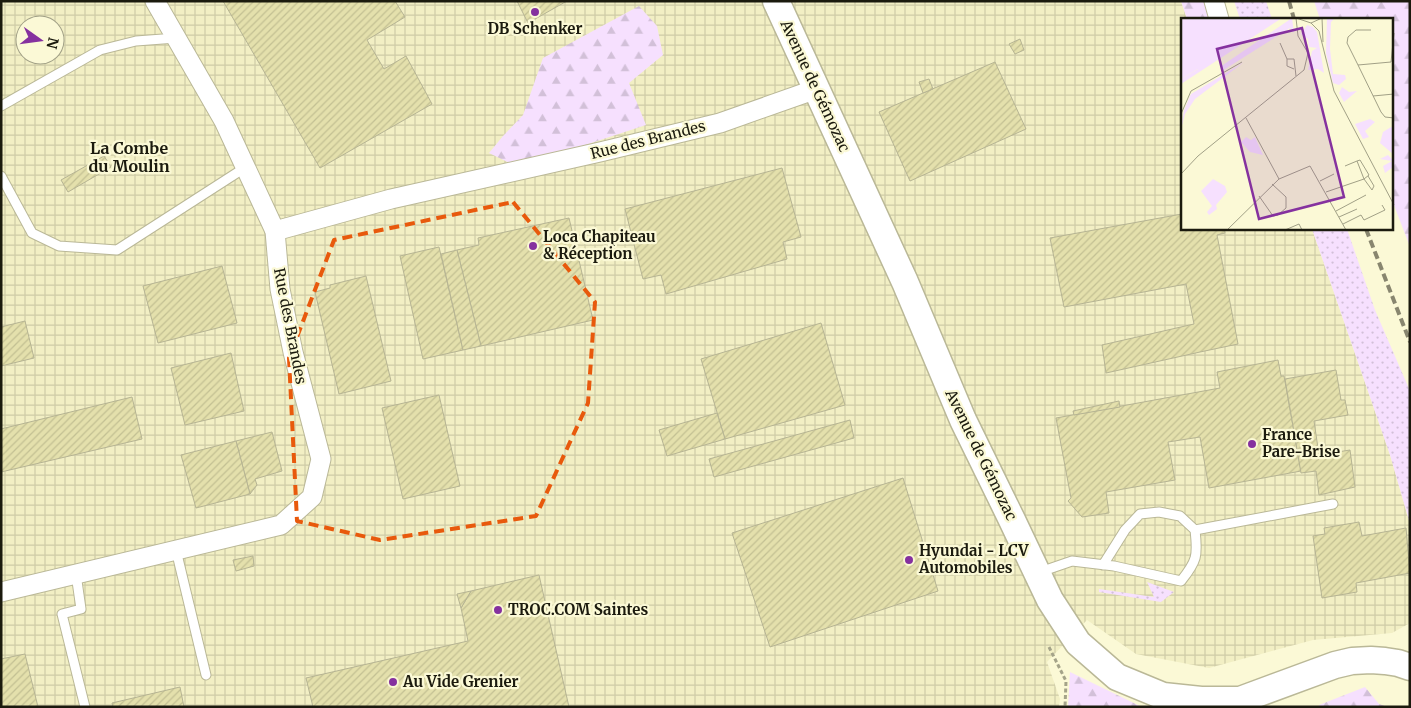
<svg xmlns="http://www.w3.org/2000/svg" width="1411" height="708" viewBox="0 0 1411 708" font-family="Merriweather,serif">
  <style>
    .industrial { fill: url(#industrial-grid); fill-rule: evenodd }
    .grass { fill: url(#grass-dots) }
    .forest { fill: url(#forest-firs) }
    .building { fill: url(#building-hatch); stroke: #b6b493 }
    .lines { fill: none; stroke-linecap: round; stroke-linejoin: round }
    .service-casing { stroke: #bab897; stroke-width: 11 }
    .minor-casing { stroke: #bab897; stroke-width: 21 }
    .secondary-casing { stroke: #bab897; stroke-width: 29 }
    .path { stroke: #a4a389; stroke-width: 3; stroke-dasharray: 4 2.5; stroke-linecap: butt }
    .service { stroke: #fff; stroke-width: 9 }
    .minor { stroke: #fff; stroke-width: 19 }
    .secondary { stroke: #fff; stroke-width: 26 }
    .rail { stroke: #88866f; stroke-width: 4; stroke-dasharray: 8 4; stroke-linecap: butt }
    .marked { fill: none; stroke: #e8590c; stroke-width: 4; stroke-dasharray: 10 6; stroke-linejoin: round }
    .poi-dot { fill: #85319f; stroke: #fbf9d6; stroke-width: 2 }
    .labels { text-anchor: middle; stroke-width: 4.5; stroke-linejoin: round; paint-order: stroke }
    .poi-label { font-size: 15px; font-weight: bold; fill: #1b1a0e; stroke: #fbf9d6; text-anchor: start }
    .street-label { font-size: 15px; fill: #1b1a0e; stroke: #fbf9d6 }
    .neighbourhood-label { font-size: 16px; font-weight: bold; fill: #1b1a0e; stroke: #fbf9d6 }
    .inset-road { fill: none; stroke: #a1a086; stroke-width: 1 }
    .view { fill: #85319f; fill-opacity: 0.15; stroke: #85319f; stroke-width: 2.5 }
    .inset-edge { fill: none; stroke: #1b1a0e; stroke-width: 2.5 }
  </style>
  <defs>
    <pattern id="industrial-grid" width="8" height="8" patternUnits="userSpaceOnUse" patternTransform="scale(1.25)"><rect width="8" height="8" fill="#f2efc4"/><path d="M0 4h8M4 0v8" fill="none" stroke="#cfcca7"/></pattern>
    <pattern id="grass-dots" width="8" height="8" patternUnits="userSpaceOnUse" patternTransform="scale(1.25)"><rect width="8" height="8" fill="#f6e0fe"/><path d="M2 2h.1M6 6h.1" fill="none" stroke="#d2c0d8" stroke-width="1.8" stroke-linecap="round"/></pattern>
    <pattern id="forest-firs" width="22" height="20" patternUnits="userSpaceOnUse" patternTransform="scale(1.25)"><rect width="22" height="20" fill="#f6e0fe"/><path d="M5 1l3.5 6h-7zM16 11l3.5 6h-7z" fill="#d2c0d8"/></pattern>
    <pattern id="building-hatch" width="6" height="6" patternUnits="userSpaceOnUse" patternTransform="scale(1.25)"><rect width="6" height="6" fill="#e4e0ac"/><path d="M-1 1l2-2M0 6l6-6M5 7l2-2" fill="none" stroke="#c3c093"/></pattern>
  </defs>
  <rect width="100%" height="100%" fill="#fbf9d6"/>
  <path class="industrial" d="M1 1H1181L1187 19H1182V229H1312L1390 455 1410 524V623L1392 633 1313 640 1209 668 1136 654 1087 620 1047 662 1060 699 1059 707H1ZM25 25H55V55H25Z"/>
  <g class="grass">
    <path d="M1234 1H1266L1272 19H1240Z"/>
    <path d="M1312 229H1347L1375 310 1410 391V524L1390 455Z"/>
    <path d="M1147 582 1174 592 1161 602 1099 592V589L1154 597Z"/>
  </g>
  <g class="forest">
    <path d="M1181 1H1207L1211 19H1187Z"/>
    <path d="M1314 1H1410V247L1392 200V19H1320Z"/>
    <path d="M639 6 657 26 663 55 629 83 646 125 518 167 489 153 503 136 523 115 543 58Z"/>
    <path d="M1070 672 1142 707H1068Z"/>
    <path d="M1365 687 1379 704 1388 707H1319V705Z"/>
  </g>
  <g class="building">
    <path d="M223 1H395L405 17 367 40 384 69 406 56 432 104 320 168Z"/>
    <path d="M517 1H567L528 23Z"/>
    <path d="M1020 39 1024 50 1015 54 1009 44Z"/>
    <path d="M995 62 1026 129 910 181 879 112Z"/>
    <path d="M929 79 933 89 923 93 919 82Z"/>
    <path d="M104 156 111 167 68 192 61 180Z"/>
    <path d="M782 168 801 237 783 242 787 259 666 294 661 275 643 279 625 209Z"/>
    <path d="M1182 214V229H1224L1225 233 1217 235 1238 344 1200 352 1106 373 1102 345 1194 324 1186 284 1064 307 1050 238Z"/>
    <path d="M569 218 593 320 481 346 457 250 479 245 478 238Z"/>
    <path d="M439 247 463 350 423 359 400 256Z"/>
    <path d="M457 250 481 346 463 350 441 254Z"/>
    <path d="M222 266 237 323 158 343 143 286Z"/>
    <path d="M366 276 391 381 339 394 315 292 330 288V285Z"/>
    <path d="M25 321 34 358 1 366V327Z"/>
    <path d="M821 323 845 405 725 439 701 359Z"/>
    <path d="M231 353 244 411 185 425 171 368Z"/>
    <path d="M1278 360 1281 376H1284L1301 471 1209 488 1200 437 1168 442 1175 480 1106 492 1109 513 1082 517 1068 501 1071 498 1056 418 1220 388 1217 372Z"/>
    <path d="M1336 370 1341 400H1345L1348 415 1314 421 1319 455 1350 450 1355 487 1319 495 1316 471 1301 473 1285 379Z"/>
    <path d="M439 395 460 486 403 499 382 408Z"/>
    <path d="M132 397 142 439 1 472V429Z"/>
    <path d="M1119 401 1120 407 1074 415 1073 411Z"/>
    <path d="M717 413 725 439 667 456 659 430Z"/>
    <path d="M850 420 854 438 714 477 709 459Z"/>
    <path d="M272 432 282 471 255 479 257 485 250 494 236 441Z"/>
    <path d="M236 441 250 494 196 508 181 455Z"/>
    <path d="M903 478 938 591 770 647 732 533Z"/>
    <path d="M1359 522 1362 536 1406 528 1410 573 1356 583 1357 592 1322 598 1313 536 1325 534 1324 528Z"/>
    <path d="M253 556 254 566 236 571 233 560Z"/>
    <path d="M539 575 569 707H313L306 678 468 641 461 608 471 591Z"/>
    <path d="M471 591 461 608 457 594Z"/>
    <path d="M25 654 38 707H1V659Z"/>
    <path d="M180 687 184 707H113L112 703Z"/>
  </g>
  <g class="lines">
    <defs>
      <g id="service">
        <path d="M1 106 100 50 136 41 176 38"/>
        <path d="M1 176 32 233 59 246 117 250 246 167"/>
        <path d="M1195 530 1333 504"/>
        <path d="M176 550 206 675"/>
        <path d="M1040 572 1072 561 1114 566 1181 581C1197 561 1198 556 1195 530L1180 516 1159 512 1140 514 1125 530 1103 565"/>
        <path d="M76 574 81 609 62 614 85 707"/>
      </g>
      <g id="minor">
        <path d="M1214 1 1219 19"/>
        <path d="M275 231 391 199 600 152 720 123 805 93 816 88"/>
        <path d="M1 592 281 525 312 497 321 459 293 352 280 289 275 231 224 121 155 1"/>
      </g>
      <path id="secondary" d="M776 1 905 282 963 420 1012 520 1050 600 1078 643 1117 677 1163 696 1201 700H1240L1335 665 1352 661 1371 660 1385 661 1398 663 1410 667"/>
    </defs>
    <use href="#service" class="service-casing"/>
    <use href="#minor" class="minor-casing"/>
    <use href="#secondary" class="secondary-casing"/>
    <path class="path" d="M1049 647 1066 681 1065 707"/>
    <use href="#service" class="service"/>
    <use href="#minor" class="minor"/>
    <use href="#secondary" class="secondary"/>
    <g class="rail">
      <path d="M1289 1 1294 19"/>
      <path d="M1366 229 1410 342"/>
    </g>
  </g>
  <path class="marked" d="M513 202 595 302 588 403 536 516 380 540 297 521 289 358 334 240Z"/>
  <g class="poi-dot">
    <circle cx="535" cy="12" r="5"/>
    <circle cx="533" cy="246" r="5"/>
    <circle cx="1252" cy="444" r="5"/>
    <circle cx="909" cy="560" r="5"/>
    <circle cx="498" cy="610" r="5"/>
    <circle cx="393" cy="682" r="5"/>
  </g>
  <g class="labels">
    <g class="poi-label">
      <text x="535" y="34" text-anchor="middle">DB Schenker</text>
      <text x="543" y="242">Loca Chapiteau<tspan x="543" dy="17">&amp; Réception</tspan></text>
      <text x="1262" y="440">France<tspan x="1262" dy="17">Pare-Brise</tspan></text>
      <text x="919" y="556">Hyundai - LCV<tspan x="919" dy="17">Automobiles</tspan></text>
      <text x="508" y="615">TROC.COM Saintes</text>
      <text x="403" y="687">Au Vide Grenier</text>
    </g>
    <g class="street-label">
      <text transform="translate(815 86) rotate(65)" y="5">Avenue de Gémozac</text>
      <text transform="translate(648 140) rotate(-14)" y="5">Rue des Brandes</text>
      <text transform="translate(290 326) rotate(79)" y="5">Rue des Brandes</text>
      <text transform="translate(981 455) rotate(64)" y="5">Avenue de Gémozac</text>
    </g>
    <g class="neighbourhood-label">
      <text x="129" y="154">La Combe<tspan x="129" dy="18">du Moulin</tspan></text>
    </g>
  </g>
  <g transform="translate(1181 18)">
    <rect width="212" height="212" fill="#fbf9d6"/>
    <path d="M0 0 70 19 0 61ZM111 0 113 15 109 10 41 53 39 49Z" fill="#f6e0fe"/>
    <path d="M0 0H101L0 66V61L17 51 12 35 20 44 23 42 16 17 0 24ZM146 0H154L150 4 149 31 152 56 164 57 165 61 158 67 152 65 145 35ZM126 7 132 9 136 14 143 55 137 51 127 52 131 33 136 30 128 29 127 21 120 16ZM63 44 14 81 4 96 0 111 3 92 10 76ZM161 69 168 74 176 73 163 84 158 75ZM189 101 194 104 184 113 188 119 182 121 174 106ZM210 109 212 110V136L199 125 202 114ZM65 119 70 122 74 119 82 137 69 134 60 124ZM207 137 212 142V149L204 155 202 148 211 143 199 141ZM32 161 44 168 46 174 35 187 36 191 28 197 26 194 31 188 20 173Z" fill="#f6e0fe"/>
    <path class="inset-road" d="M115 0 130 5 141 0M141 0 142 24M130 5 138 13 153 73 213 187M190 12H175L167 19 166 25 177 47 210 44 213 15M99 25 106 41M177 47 200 94 204 99 213 100M113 51 106 48V41H113L115 58M192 78 213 76M0 96 10 73 61 44M65 100 98 161M176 143 179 142 188 157 183 161 191 172 193 168 187 158M0 156 17 138 123 52 127 35 117 18 115 0M139 163 153 156M145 174 183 161 176 143 164 148M78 178 92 198 97 197 105 190V179L91 166M155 193 185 177M158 199 176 191M162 206 180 197 183 202 204 192 201 187M46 212 98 161 129 148 165 212M104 212 118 206 121 212"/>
    <path class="view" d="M121 10 163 179 78 201 36 31Z"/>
    <rect width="212" height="212" class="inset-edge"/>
  </g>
  <rect width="1411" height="708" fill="none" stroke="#1b1a0e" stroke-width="5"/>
  <g transform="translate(40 40) rotate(104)"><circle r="24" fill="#fbf9d6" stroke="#a1a086"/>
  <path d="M0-4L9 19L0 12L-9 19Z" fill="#85319f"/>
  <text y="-8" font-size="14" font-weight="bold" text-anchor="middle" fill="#1b1a0e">N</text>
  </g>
</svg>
